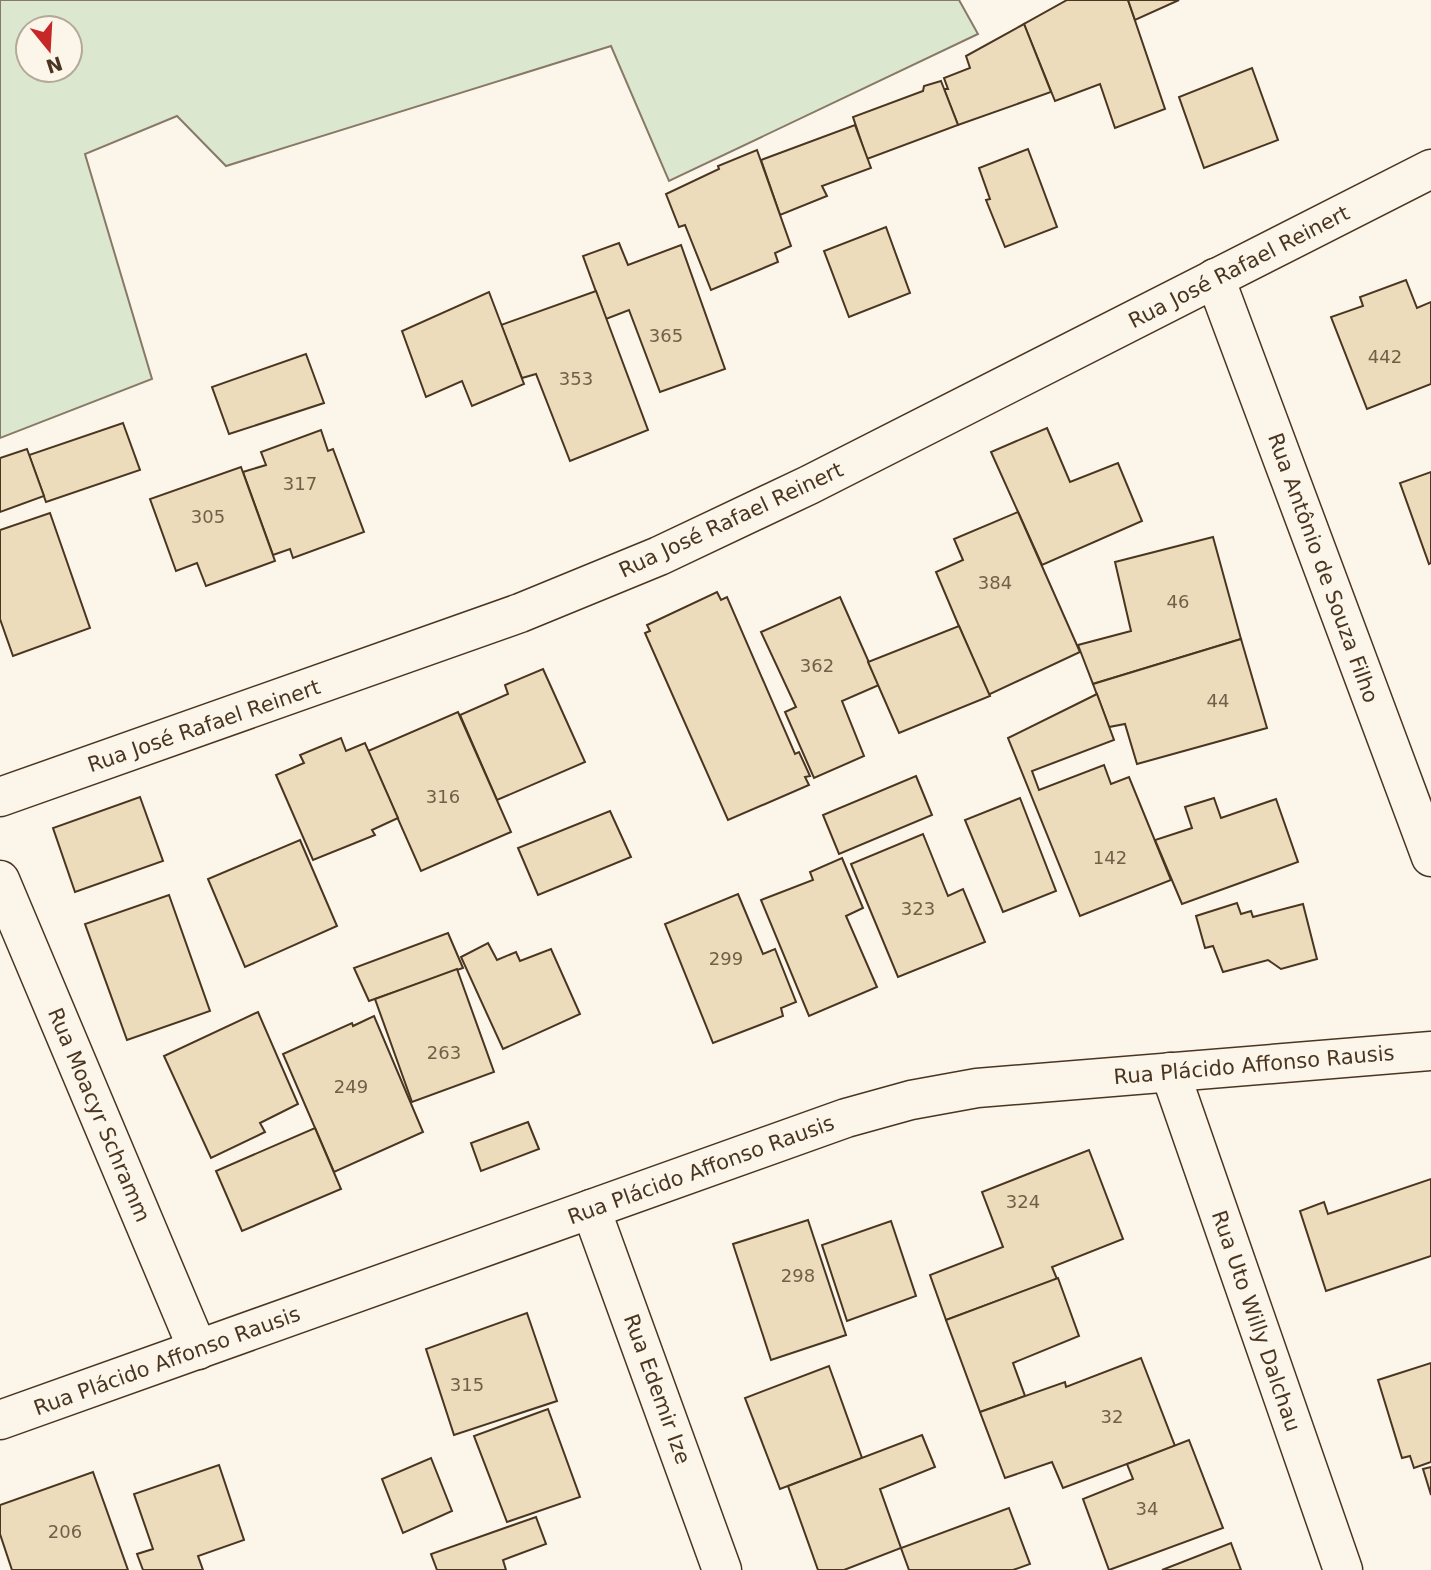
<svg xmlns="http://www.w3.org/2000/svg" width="1431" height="1570" viewBox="0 0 1431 1570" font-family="'DejaVu Sans',sans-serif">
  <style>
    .green { fill: #dce7d0; stroke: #887966; stroke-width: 2; fill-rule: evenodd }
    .building { fill: #ecdcbc; stroke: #4a3520; stroke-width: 2 }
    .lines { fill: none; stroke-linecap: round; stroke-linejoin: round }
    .minor-casing { stroke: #4a3520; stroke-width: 41 }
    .minor { stroke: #fbf6e9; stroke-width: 38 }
    .labels { text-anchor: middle; stroke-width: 5; stroke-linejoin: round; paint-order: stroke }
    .number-label { font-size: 18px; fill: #725f47 }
    .street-label { font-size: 21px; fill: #4a3520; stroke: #fbf6e9 }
  </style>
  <rect width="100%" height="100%" fill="#fbf6e9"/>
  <path class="green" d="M0 0H959L978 34 669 181 611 46 226 166 177 116 85 154 152 379 0 438ZM28 28H70V70H28Z"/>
  <g class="building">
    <path d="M1067 0H1128L1165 109 1115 128 1100 84 1055 101 1024 24Z"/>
    <path d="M1128 0H1179L1135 20Z"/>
    <path d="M1024 24 1051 92 958 125 944 89H948L944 78 970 68 966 56Z"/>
    <path d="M1252 68 1278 140 1204 168 1179 97Z"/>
    <path d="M941 81 958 125 867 159 853 117 923 91 924 86Z"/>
    <path d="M855 125 871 168 822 186 827 196 780 215 761 160Z"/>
    <path d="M1028 149 1057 227 1005 247 986 200 990 199 979 168Z"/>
    <path d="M757 150 791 246 775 253 778 262 711 290 685 225 679 227 666 194 719 169 718 166Z"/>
    <path d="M886 227 910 293 849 317 824 251Z"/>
    <path d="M619 243 628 265 681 245 725 369 660 392 629 310 606 319 583 256Z"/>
    <path d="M1406 280 1417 308 1431 302V384L1367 409 1331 317 1363 306 1360 297Z"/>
    <path d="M596 291 648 430 570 461 536 374 522 378 501 325Z"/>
    <path d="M489 292 524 384 472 406 462 381 426 397 402 331Z"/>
    <path d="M306 354 324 403 229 434 212 387Z"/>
    <path d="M123 423 140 470 46 502 29 455Z"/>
    <path d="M1047 428 1070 482 1118 463 1142 521 1042 565 991 452Z"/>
    <path d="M321 430 328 451 333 449 364 532 293 558 290 549 273 555 243 472 266 465 261 452Z"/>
    <path d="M27 449 44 496 0 512V458Z"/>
    <path d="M241 467 275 561 206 586 197 563 176 571 150 499Z"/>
    <path d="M1431 472V563L1429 564 1400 483Z"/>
    <path d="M1018 512 1080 652 988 695 936 572 963 560 954 539Z"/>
    <path d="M50 513 90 628 13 656 0 619V530Z"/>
    <path d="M1213 537 1241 639 1093 684 1078 645 1131 631 1115 562Z"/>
    <path d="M717 592 721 600 727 597 795 754 799 752 810 776 805 777 809 785 728 820 645 633 650 631 647 625Z"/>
    <path d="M840 597 879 685 842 701 864 756 814 778 785 712 796 707 761 632Z"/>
    <path d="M959 626 990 696 899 733 868 662Z"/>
    <path d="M1241 639 1267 728 1137 764 1125 724 1109 727 1093 684Z"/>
    <path d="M543 669 585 762 497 800 460 715 508 694 505 685Z"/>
    <path d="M1097 694 1114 740 1032 771 1039 790 1104 765 1111 784 1129 777 1171 880 1080 916 1008 738Z"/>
    <path d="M458 712 511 832 421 871 368 751Z"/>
    <path d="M341 738 346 751 365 743 398 818 372 830 375 835 313 860 276 775 304 763 300 755Z"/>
    <path d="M916 776 932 815 839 854 823 815Z"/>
    <path d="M140 797 163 861 75 892 53 828Z"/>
    <path d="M1020 798 1056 891 1003 912 965 820Z"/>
    <path d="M1214 798 1221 818 1276 799 1298 862 1182 904 1155 840 1192 828 1185 807Z"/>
    <path d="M610 811 631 857 538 895 518 848Z"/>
    <path d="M923 834 948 896 963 889 985 942 898 977 851 864Z"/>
    <path d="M300 840 337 926 245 967 208 879Z"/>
    <path d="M842 858 863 908 846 916 877 987 809 1016 761 900 813 880 810 872Z"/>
    <path d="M738 894 763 954 775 949 796 1002 781 1008 783 1016 713 1043 665 924Z"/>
    <path d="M169 895 210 1011 127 1040 85 924Z"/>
    <path d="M1237 903 1241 914 1251 911 1253 917 1303 904 1317 959 1281 969 1268 960 1223 972 1213 946 1205 948 1196 916Z"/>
    <path d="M448 933 463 968 369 1001 354 968Z"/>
    <path d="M488 943 497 960 516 952 520 961 551 949 580 1014 503 1049 461 957Z"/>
    <path d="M457 969 494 1072 412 1102 375 999Z"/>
    <path d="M258 1012 298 1104 260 1123 265 1132 211 1158 164 1056Z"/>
    <path d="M374 1016 423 1132 334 1172 283 1054 352 1023 353 1026Z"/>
    <path d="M528 1122 539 1149 481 1171 471 1143Z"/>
    <path d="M315 1128 341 1189 242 1231 216 1171Z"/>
    <path d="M1089 1150 1123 1239 1052 1267 1057 1279 946 1320 930 1275 1003 1247 982 1192Z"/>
    <path d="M1431 1179V1256L1326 1291 1300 1211 1324 1202 1328 1214Z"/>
    <path d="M808 1220 846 1335 771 1360 733 1244Z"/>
    <path d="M891 1221 916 1296 847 1321 822 1245Z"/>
    <path d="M1058 1278 1079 1336 1013 1363 1025 1396 980 1412 946 1320Z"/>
    <path d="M527 1313 557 1401 454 1435 426 1349Z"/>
    <path d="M1141 1358 1175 1446 1063 1488 1052 1462 1005 1478 980 1412 1065 1382 1066 1387Z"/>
    <path d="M1431 1363V1462L1414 1468 1410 1456 1402 1458 1378 1380Z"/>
    <path d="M829 1366 862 1458 780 1489 745 1398Z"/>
    <path d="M548 1409 580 1497 507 1522 474 1436Z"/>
    <path d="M922 1435 935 1467 880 1489 901 1548 844 1570H818L788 1486Z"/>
    <path d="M1189 1440 1223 1528 1109 1570 1083 1499 1133 1479 1127 1464Z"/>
    <path d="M431 1458 452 1511 403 1533 382 1479Z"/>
    <path d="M219 1465 244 1540 198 1556 203 1570H143L137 1554 153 1549 134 1494Z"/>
    <path d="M1431 1467V1495L1423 1469Z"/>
    <path d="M93 1472 128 1570H12L0 1534V1505Z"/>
    <path d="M1009 1508 1030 1564 1013 1570H909L901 1548Z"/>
    <path d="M536 1517 546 1544 503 1560 506 1570H437L431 1554Z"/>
    <path d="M1231 1543 1241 1570H1162Z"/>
  </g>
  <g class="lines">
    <defs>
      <g id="minor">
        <path d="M1215 278 1431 857"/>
        <path d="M0 797 520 613 659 556 809 485 1431 169"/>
        <path d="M0 880 198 1350"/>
        <path d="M1170 1072 1343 1570"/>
        <path d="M591 1209 722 1570"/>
        <path d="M0 1420 846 1118 911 1100 977 1088 1431 1051"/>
      </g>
    </defs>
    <use href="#minor" class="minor-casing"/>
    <use href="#minor" class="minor"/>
  </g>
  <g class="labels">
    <g class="number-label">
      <text x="666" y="342">365</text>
      <text x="1385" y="363">442</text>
      <text x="576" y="385">353</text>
      <text x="300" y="490">317</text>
      <text x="208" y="523">305</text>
      <text x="995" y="589">384</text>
      <text x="1178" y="608">46</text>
      <text x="817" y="672">362</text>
      <text x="1218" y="707">44</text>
      <text x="443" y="803">316</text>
      <text x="1110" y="864">142</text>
      <text x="918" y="915">323</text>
      <text x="726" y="965">299</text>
      <text x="444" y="1059">263</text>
      <text x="351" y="1093">249</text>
      <text x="1023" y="1208">324</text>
      <text x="798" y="1282">298</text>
      <text x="467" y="1391">315</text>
      <text x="1112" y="1423">32</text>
      <text x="1147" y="1515">34</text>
      <text x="65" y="1538">206</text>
    </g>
    <g class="street-label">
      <text transform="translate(1239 267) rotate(-27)" y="7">Rua José Rafael Reinert</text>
      <text transform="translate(731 520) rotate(-25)" y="7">Rua José Rafael Reinert</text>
      <text transform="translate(1323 568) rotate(70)" y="7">Rua Antônio de Souza Filho</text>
      <text transform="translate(204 726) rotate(-19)" y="7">Rua José Rafael Reinert</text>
      <text transform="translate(1254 1065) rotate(-5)" y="7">Rua Plácido Affonso Rausis</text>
      <text transform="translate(99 1115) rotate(67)" y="7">Rua Moacyr Schramm</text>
      <text transform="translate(701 1170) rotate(-20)" y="7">Rua Plácido Affonso Rausis</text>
      <text transform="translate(1256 1321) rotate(71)" y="7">Rua Uto Willy Dalchau</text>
      <text transform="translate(167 1361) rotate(-20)" y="7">Rua Plácido Affonso Rausis</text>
      <text transform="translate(657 1389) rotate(70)" y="7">Rua Edemir Ize</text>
    </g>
  </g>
  <g transform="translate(49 49) rotate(162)"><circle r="33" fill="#fbf6e9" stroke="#b4a999" stroke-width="2"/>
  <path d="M0-5L12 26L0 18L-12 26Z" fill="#c62828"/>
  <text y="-10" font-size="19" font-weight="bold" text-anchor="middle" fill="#4a3520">N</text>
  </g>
</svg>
